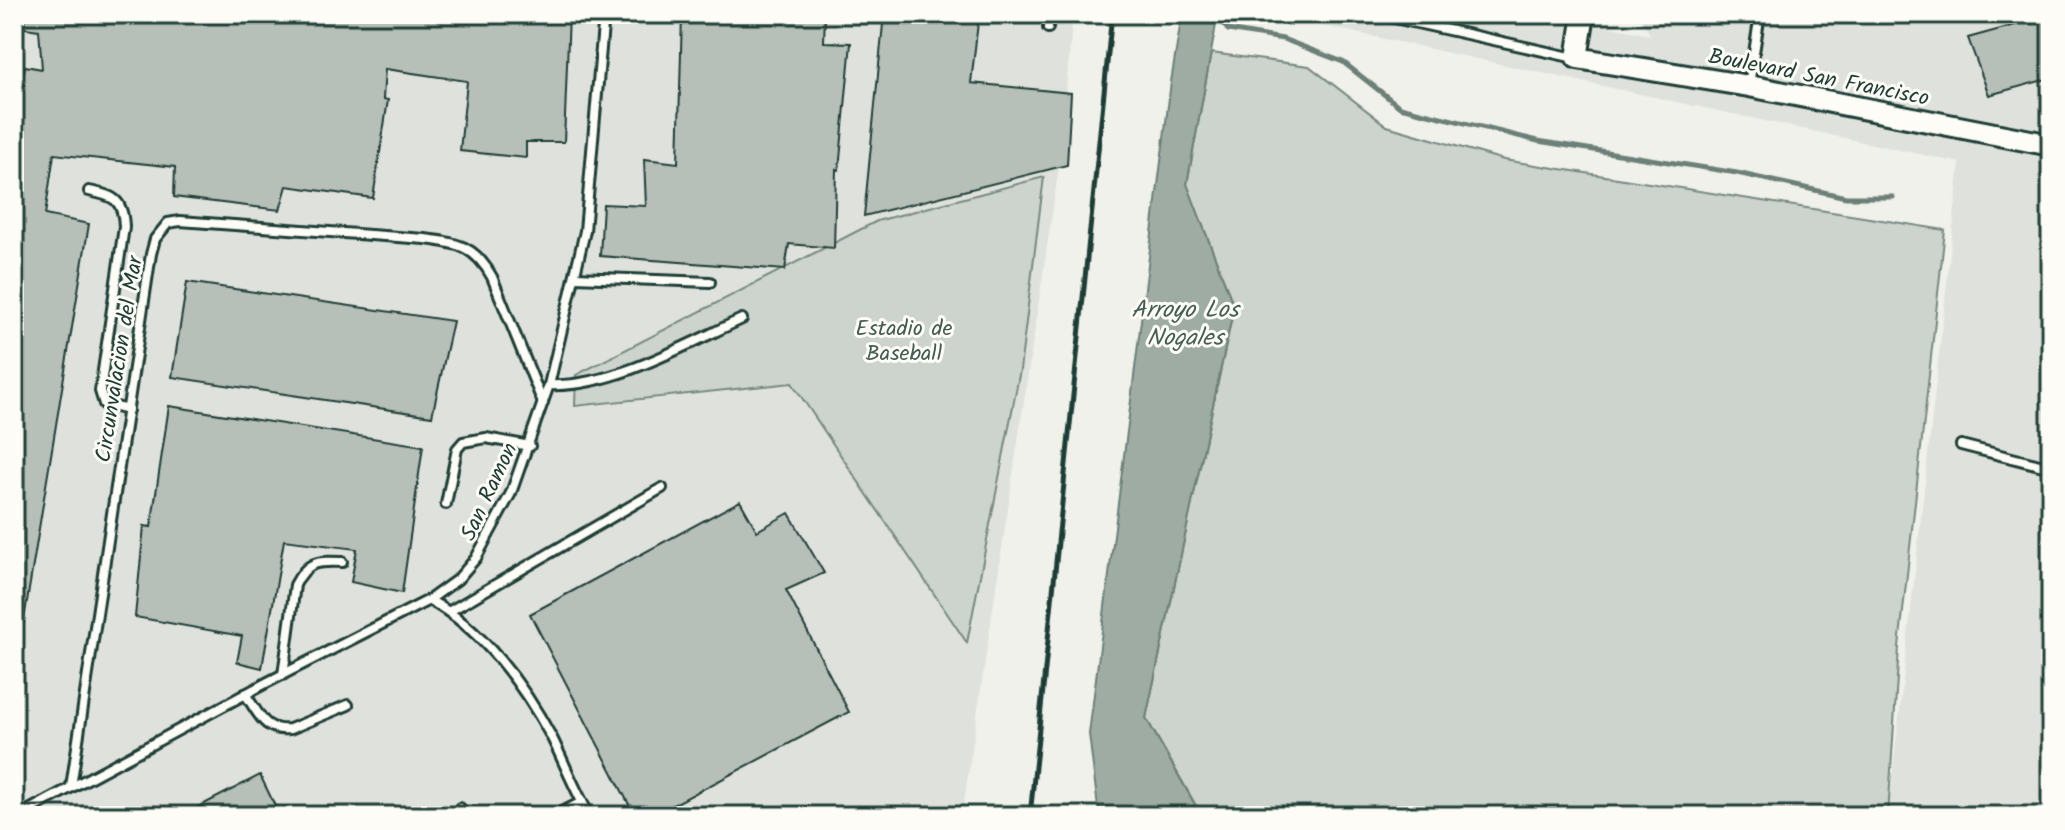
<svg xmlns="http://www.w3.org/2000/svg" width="2065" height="830" viewBox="0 0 2065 830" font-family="Kalam,sans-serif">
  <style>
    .built { fill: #dfe2dc }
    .green { fill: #cdd3cd; stroke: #768880; stroke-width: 2 }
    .water { fill: #9faca4; stroke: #6c8077; stroke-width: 2 }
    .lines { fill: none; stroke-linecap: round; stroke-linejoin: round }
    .stream { stroke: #6c8077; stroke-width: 5 }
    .building { fill: #b6bfb8; stroke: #1f3d34; stroke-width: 2 }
    .service-casing { stroke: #1f3d34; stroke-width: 14 }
    .tertiary-casing { stroke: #1f3d34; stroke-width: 26 }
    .service { stroke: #fdfcf7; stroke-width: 8 }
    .tertiary { stroke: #fdfcf7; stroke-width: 20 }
    .rail { stroke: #1f3d34; stroke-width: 5 }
    .labels { text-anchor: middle; stroke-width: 6; stroke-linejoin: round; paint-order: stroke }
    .street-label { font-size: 22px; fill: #1f3d34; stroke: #fdfcf7 }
    .park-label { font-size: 22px; fill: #425b53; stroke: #fdfcf7 }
    .water-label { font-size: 24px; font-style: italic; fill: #455e56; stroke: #fdfcf7 }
  </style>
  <rect width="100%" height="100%" fill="#f0f1eb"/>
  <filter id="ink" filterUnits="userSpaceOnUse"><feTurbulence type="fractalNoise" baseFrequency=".0125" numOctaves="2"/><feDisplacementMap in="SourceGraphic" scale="16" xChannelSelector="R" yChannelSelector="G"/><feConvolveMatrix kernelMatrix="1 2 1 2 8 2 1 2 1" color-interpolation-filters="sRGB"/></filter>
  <g filter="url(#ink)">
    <g class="built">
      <path d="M14 14H1073L1059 167 962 816H14Z"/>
      <path d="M1268 14H1563V17L1650 35 1639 14H2051V816H1888L1960 163Z"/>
    </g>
    <g class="green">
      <path d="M1211 53 1309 66 1387 126 1504 160 1945 230 1899 647 1888 816H1198V809L1146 718 1234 307 1187 184Z"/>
      <path d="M1044 177 1020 370 967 643 792 383 575 406 576 375 877 221Z"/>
    </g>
    <path class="water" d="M1182 14H1218L1187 184 1234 307 1146 718 1198 810V816H1099L1089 734 1171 82Z"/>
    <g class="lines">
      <path class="stream" d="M1215 14 1228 30 1283 39 1343 62 1400 107 1538 141 1737 173 1846 197H1893"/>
    </g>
    <g class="building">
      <path d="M26 14H569L564 142H526V158L460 151 467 81 385 69 383 99 388 100 373 198 287 186 280 210 174 197 175 167 54 154 45 215 89 224 22 632H14V118L25 66 42 69 39 30 24 28Z"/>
      <path d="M682 14H825L824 42 851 43 839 170 836 169 834 248 789 244 785 270 600 256 603 204 646 206 644 159 678 163Z"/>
      <path d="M884 14H979L971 83 1071 93 1067 165 864 216Z"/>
      <path d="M2051 15V78L1989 95 1968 38Z"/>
      <path d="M187 282 453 321 432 416 172 377Z"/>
      <path d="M169 406 423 446 402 593 351 582 357 549 284 540 262 668 237 662 242 636 135 617 144 526 151 527Z"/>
      <path d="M740 501 757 531 789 513 824 573 786 590 849 712 652 816H635L530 614Z"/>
      <path d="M260 775 280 816H181Z"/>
    </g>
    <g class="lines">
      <defs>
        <g id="service">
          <path d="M1376 14 1575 58"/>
          <path d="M1048 28 1049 14"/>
          <path d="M1749 85 1760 14"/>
          <path d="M89 191C114 196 123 199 124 227L100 391 104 404 128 410"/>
          <path d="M575 277 710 282"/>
          <path d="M549 385C611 388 685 345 742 319"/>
          <path d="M1961 445 2051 468"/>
          <path d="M446 504 457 449 463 442 486 438 530 446"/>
          <path d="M429 600C482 628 524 686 552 738 565 764 575 791 590 816"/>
          <path d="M450 611 662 488"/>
          <path d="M283 675 295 585C307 561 317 561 342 562"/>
          <path d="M245 694C259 713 263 732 290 729L348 705"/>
          <path d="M71 787 151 254 155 239 168 223 180 221 425 239C458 243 475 246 492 277L543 403"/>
          <path d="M460 808 465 816"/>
          <path d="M18 816 268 682 429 600 458 579 476 558 511 493 549 385 585 231 604 14"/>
          <path d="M554 816 582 802"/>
        </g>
        <path id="tertiary" d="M1584 14 1577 58 1749 86 2051 145"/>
      </defs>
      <use href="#service" class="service-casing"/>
      <use href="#tertiary" class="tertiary-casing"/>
      <use href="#service" class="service"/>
      <use href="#tertiary" class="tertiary"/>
      <path class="rail" d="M1030 816 1112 14"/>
    </g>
  </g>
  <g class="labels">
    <g class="street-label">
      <text transform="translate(1819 76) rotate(11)" y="8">Boulevard San Francisco</text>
      <text transform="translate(118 359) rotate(-81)" y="8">Circunvalacion del Mar</text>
      <text transform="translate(488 491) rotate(-65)" y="8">San Ramon</text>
    </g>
    <g class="park-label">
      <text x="904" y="335">Estadio de<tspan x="904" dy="25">Baseball</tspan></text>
    </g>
    <g class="water-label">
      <text x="1185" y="317">Arroyo Los<tspan x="1185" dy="28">Nogales</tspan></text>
    </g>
  </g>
  <rect width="2065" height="830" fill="none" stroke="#fdfcf7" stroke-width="48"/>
  <rect x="24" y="24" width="2017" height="782" fill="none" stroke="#1f3d34" stroke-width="3" filter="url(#ink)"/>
</svg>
